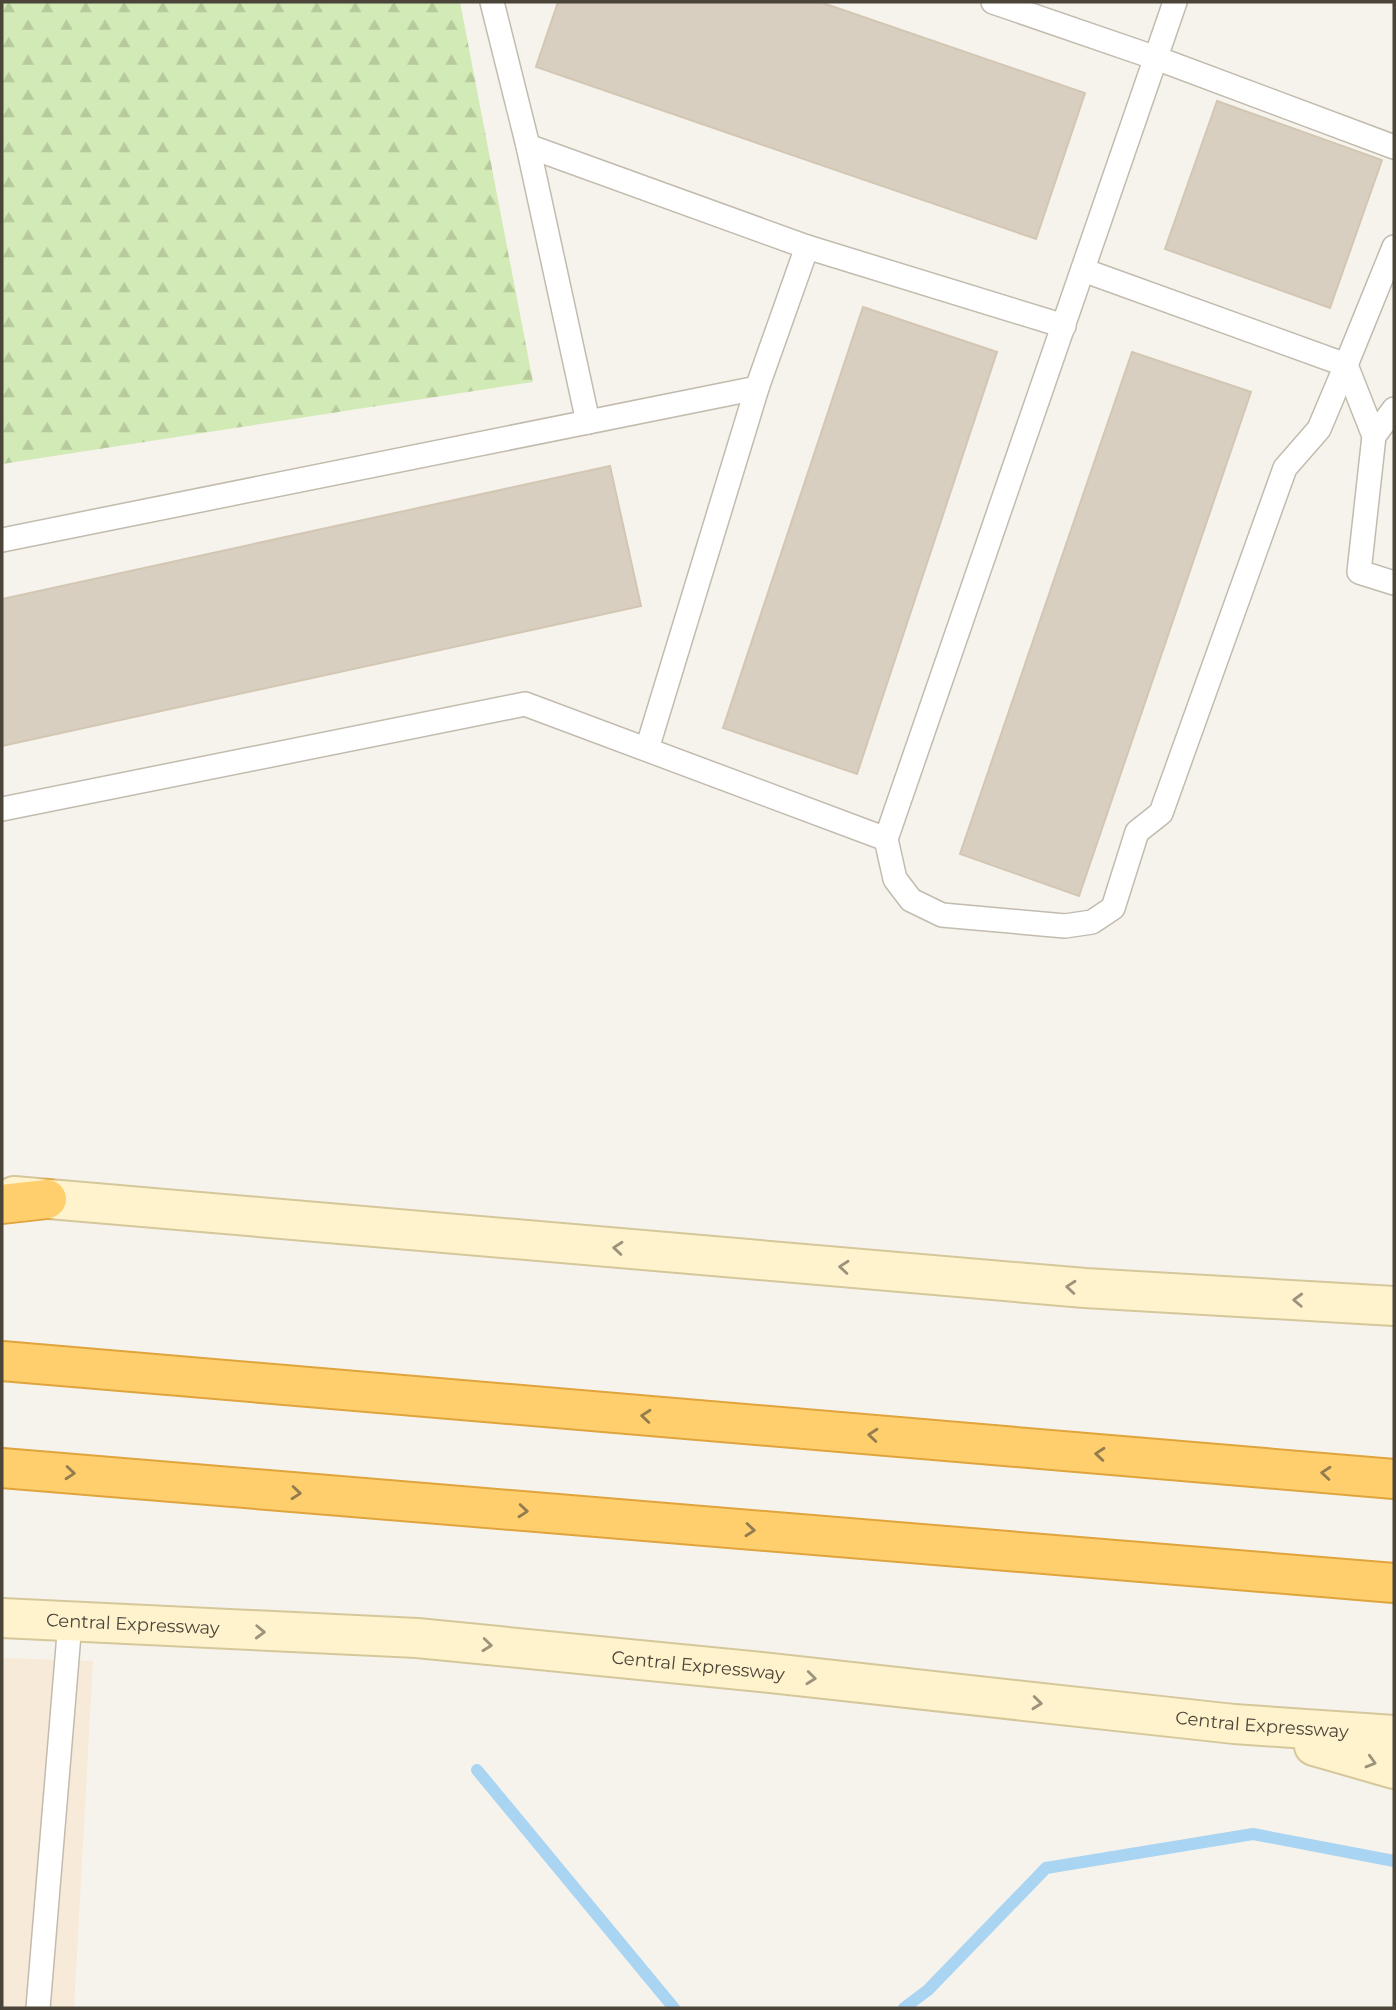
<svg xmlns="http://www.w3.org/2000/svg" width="1396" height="2010" viewBox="0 0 1396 2010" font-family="Montserrat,sans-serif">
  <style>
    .commercial { fill: #f7ead8 }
    .forest { fill: url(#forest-firs) }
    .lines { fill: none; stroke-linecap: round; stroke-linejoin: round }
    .stream { stroke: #a9d4f2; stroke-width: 12 }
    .building { fill: #d8cfc1; stroke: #d3c7b4; stroke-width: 2 }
    .lane-casing { stroke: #c2bbae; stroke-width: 26 }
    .secondary-casing { stroke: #d6c79b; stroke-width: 42 }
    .highway-casing { stroke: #e0a43c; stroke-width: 42 }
    .lane { stroke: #fff; stroke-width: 23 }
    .secondary { stroke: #fff3cd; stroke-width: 38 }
    .highway { stroke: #ffcf6e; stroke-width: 38 }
    .oneway { stroke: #9c937c }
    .oneway2 { stroke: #937c4e }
    .labels { text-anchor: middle; stroke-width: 5; stroke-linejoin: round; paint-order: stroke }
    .street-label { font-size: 18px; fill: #4b4439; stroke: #fff }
  </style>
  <defs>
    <pattern id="forest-firs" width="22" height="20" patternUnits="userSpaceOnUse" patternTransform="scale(1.75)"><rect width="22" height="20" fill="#d2eab5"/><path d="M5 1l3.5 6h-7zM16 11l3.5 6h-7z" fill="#b6ca9c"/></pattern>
  </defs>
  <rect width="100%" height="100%" fill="#f6f3ec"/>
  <path class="commercial" d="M2 1658 93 1661 74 2008H2Z"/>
  <path class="forest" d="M2 2H460L533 382 2 464Z"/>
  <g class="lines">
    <g class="stream">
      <path d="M477 1770 674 2008"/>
      <path d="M904 2008 928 1990 1046 1868 1253 1834 1394 1861"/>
    </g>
  </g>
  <g class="building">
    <path d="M558 2H820L1085 93 1036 239 536 67Z"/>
    <path d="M1217 101 1382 160 1330 308 1165 249Z"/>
    <path d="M863 307 997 352 857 774 723 728Z"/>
    <path d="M1132 352 1251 392 1079 896 960 854Z"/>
    <path d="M610 466 641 606 2 746V599Z"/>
  </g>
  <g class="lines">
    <defs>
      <g id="lane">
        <path d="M492 2 528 146 807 247"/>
        <path d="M993 2 1156 58 1394 147"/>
        <path d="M528 146 588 422"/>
        <path d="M1083 270 1346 365 1394 247"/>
        <path d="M1346 365 1374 436 1359 572 1394 583"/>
        <path d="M1374 436 1394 409"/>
        <path d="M2 540 757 388 807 247 1064 326"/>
        <path d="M647 749 757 388"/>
        <path d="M2 809 525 704 886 839 1175 2"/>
        <path d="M886 839 895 879 911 900 942 915 1065 926 1092 922 1113 908 1137 832 1161 813 1285 468 1319 429 1346 365"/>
        <path d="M38 2008 70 1622"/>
      </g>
      <g id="secondary">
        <path d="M14 1196 1085 1288 1394 1306"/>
        <path id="s1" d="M2 1618 417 1638 761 1672 1234 1724 1394 1735"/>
        <path d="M1314 1746 1394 1769"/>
      </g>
      <g id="highway">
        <path d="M2 1204 47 1199"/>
        <path d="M2 1361 1394 1479"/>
        <path d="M2 1468 1394 1583"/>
      </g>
    </defs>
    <use href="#lane" class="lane-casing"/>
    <use href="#secondary" class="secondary-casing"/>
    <use href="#highway" class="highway-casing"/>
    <use href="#lane" class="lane"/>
    <use href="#secondary" class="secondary"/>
    <use href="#highway" class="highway"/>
  </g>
  <defs><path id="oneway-chevron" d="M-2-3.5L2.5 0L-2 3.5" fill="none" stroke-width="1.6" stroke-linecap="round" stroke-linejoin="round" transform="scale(1.75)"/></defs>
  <g class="oneway">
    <use href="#oneway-chevron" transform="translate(618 1248) rotate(-175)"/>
    <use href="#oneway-chevron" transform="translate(844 1267) rotate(-175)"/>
    <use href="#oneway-chevron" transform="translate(1071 1287) rotate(-175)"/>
    <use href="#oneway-chevron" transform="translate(1298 1300) rotate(-178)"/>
    <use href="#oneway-chevron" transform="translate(260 1632) rotate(2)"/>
    <use href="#oneway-chevron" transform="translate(487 1645) rotate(6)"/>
    <use href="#oneway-chevron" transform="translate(811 1678) rotate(6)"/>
    <use href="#oneway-chevron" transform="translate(1037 1703) rotate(6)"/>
    <use href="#oneway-chevron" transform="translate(1371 1762) rotate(16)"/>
  </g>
  <g class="oneway2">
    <use href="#oneway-chevron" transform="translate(646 1416) rotate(-175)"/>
    <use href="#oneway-chevron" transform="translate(873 1435) rotate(-175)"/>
    <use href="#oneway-chevron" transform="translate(1100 1454) rotate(-175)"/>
    <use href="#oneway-chevron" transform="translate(70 1473) rotate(5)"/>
    <use href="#oneway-chevron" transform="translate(1326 1473) rotate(-175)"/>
    <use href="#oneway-chevron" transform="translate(296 1493) rotate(5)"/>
    <use href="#oneway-chevron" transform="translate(523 1511) rotate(5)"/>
    <use href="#oneway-chevron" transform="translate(750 1530) rotate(5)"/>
  </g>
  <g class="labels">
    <g class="street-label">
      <text dy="6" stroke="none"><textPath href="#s1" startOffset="131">Central Expressway</textPath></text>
      <text dy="6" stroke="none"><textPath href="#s1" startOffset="698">Central Expressway</textPath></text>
      <text dy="6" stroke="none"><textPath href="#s1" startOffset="1265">Central Expressway</textPath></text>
    </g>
  </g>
  <rect width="1396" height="2010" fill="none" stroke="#4b4439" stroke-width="7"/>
</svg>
